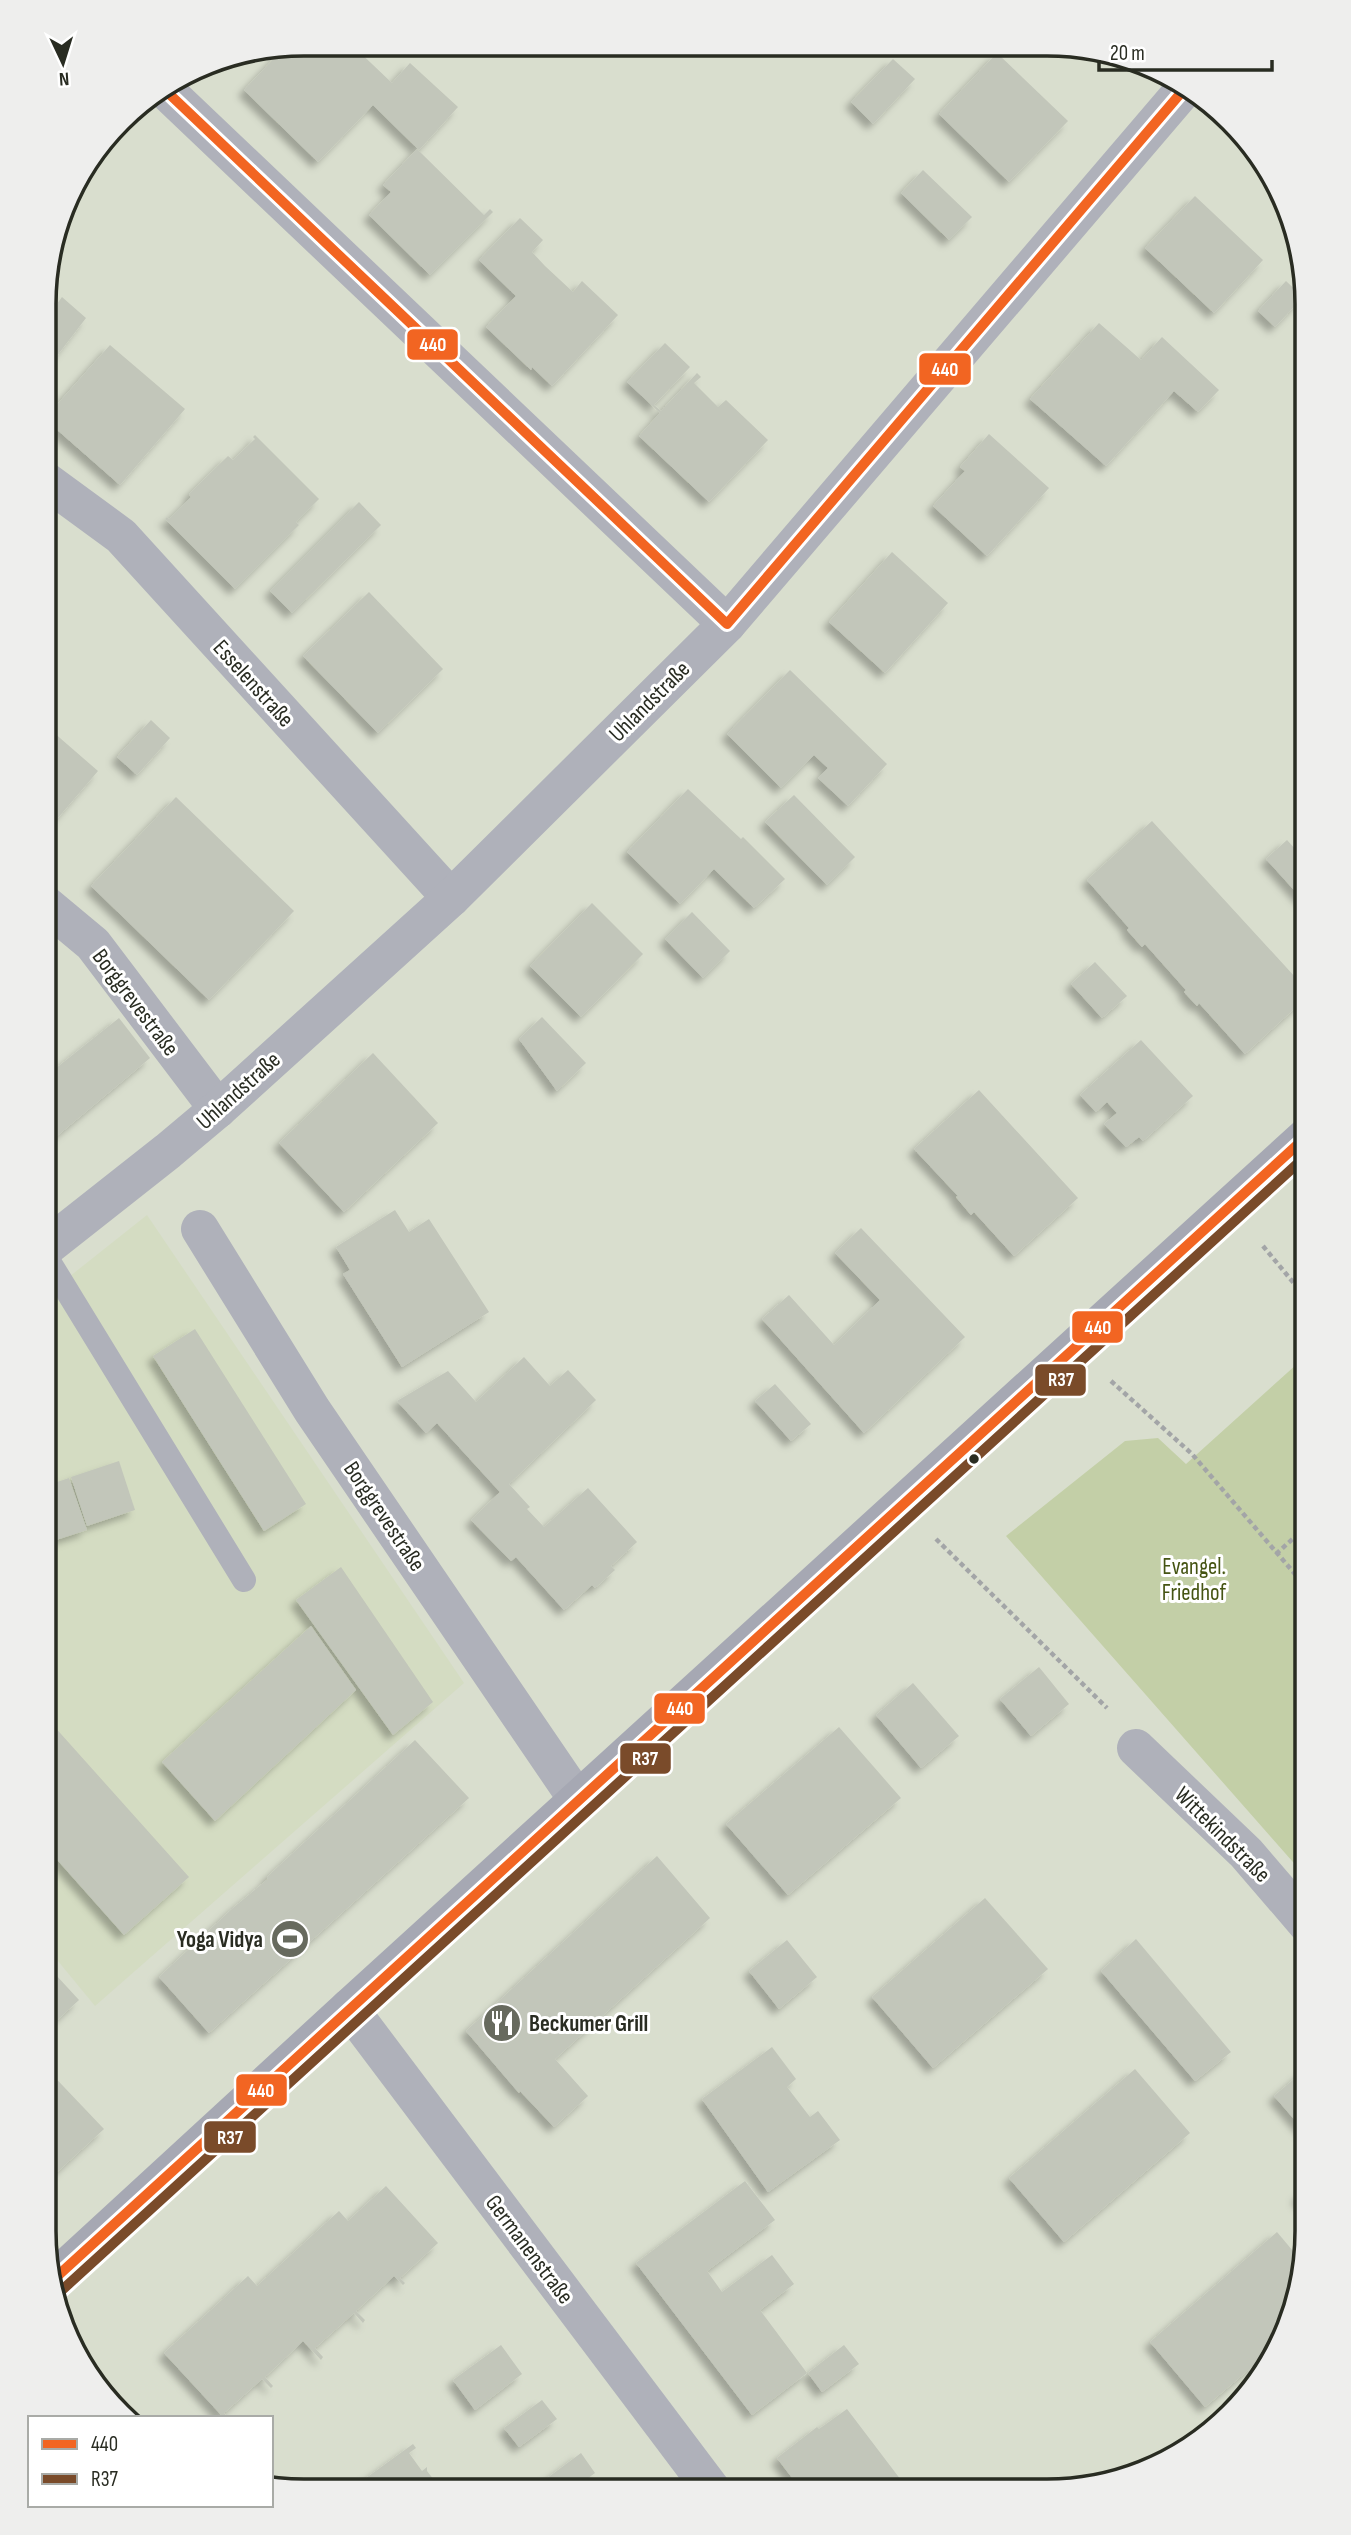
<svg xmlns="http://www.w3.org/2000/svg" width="1351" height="2535" viewBox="0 0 1351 2535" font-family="'Sofia Sans Condensed',sans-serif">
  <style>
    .built { fill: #d4dcc2 }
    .green { fill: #c3cfa7 }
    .building { fill: #c2c6ba; filter: url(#shadow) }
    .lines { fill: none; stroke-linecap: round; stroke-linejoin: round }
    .path { stroke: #a3a5a7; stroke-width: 4.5; stroke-dasharray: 5 3.5; stroke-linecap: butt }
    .service { stroke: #afb1ba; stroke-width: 24 }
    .minor { stroke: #afb1ba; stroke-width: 38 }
    .secondary { stroke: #a6a8b3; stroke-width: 38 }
    .bus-1-casing { stroke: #fff; stroke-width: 16 }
    .bus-2-casing { stroke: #fff; stroke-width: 16 }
    .bus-1 { stroke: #f26522; stroke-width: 10 }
    .bus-2 { stroke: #7a4b2a; stroke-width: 10 }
    .bus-dot { fill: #292c22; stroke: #fff; stroke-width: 2.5 }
    .labels { text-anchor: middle; stroke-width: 6; stroke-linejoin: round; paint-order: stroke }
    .street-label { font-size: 23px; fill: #292c22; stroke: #fff }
    .park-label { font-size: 23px; fill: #455413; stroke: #fff }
    .poi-label { font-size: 23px; font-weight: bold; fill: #292c22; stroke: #fff; text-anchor: end }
    .rim { fill: none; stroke: #292c22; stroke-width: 3.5 }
    .line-badge { stroke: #fff; stroke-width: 2.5 }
    .badge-label { font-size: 19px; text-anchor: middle; font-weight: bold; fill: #fff }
  </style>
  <defs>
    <filter id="shadow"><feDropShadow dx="-6" dy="6" stdDeviation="3.5" flood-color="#0004"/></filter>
  </defs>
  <rect width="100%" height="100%" fill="#d9dece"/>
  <path class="built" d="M147 1215 464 1683 95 2006 44 1944 45 1296Z"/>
  <path class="green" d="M1307 1355V1878L1006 1536 1125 1441 1158 1438 1186 1464Z"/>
  <g class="building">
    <path d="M304 44H351L392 83 410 63 458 107 419 150 373 105 318 162 244 90 284 48Z"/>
    <path d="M997 53 1068 121 1009 182 939 114Z"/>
    <path d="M893 59 915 79 873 124 851 102Z"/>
    <path d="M417 149 484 215 490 209 493 212 430 275 369 215 391 192 383 185Z"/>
    <path d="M923 170 972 217 949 240 901 193Z"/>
    <path d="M1195 196 1263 260 1214 313 1145 248Z"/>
    <path d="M520 218 543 240 532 252 545 266 573 292 582 281 618 315 552 386 532 367 531 370 486 327 516 296 479 260Z"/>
    <path d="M1286 281 1303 297 1275 327 1258 311Z"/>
    <path d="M62 297 86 318 46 370V303L53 309Z"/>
    <path d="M1099 323 1141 360 1162 337 1219 390 1198 412 1174 391 1106 466 1030 399Z"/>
    <path d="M665 343 690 367 654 405 661 411 697 373 701 377 694 383 718 407 726 400 768 440 709 502 639 436 660 413 627 382Z"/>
    <path d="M110 345 185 409 120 485 46 420V417Z"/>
    <path d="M989 434 1049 488 987 556 933 506 965 471 960 467Z"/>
    <path d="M255 435 319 499 296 522 299 525 235 589 165 519 167 517 169 519 191 497 189 494 228 456 233 460 255 439 253 437Z"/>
    <path d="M359 502 381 525 292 613 270 591Z"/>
    <path d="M892 552 948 603 885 673 829 622Z"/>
    <path d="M369 592 443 669 378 733 303 656Z"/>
    <path d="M790 670 887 764 848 806 818 778 828 768 814 755 781 788 727 734Z"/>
    <path d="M151 720 170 738 137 775 117 757Z"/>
    <path d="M45 725 98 771 45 833Z"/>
    <path d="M688 789 741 839 743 837 785 879 754 908 714 869 680 904 627 852Z"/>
    <path d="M794 795 855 857 827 885 765 822Z"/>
    <path d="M176 797 294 911 209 1000 91 886Z"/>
    <path d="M1152 821 1307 990V997L1245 1054 1199 1003 1197 1006 1184 992 1186 990 1145 944 1142 947 1127 930 1129 928 1087 880Z"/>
    <path d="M1287 840 1307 862V898L1304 901 1266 859Z"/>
    <path d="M592 903 643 954 581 1017 530 966Z"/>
    <path d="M692 912 730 951 703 978 665 939Z"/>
    <path d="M1095 962 1127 996 1102 1018 1071 984Z"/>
    <path d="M542 1017 586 1063 557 1091 519 1039Z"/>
    <path d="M119 1018 150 1058 45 1146V1077Z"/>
    <path d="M1141 1040 1193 1096 1143 1141 1139 1137 1126 1147 1104 1124 1117 1113 1107 1102 1096 1112 1080 1095Z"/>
    <path d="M373 1053 438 1123 344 1212 279 1143Z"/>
    <path d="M979 1090 1078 1198 1014 1256 974 1212 971 1215 956 1197 958 1196 914 1149Z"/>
    <path d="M395 1210 409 1232 429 1219 489 1312 402 1367 343 1274 350 1270 336 1247Z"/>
    <path d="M861 1228 965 1337 864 1433 762 1319 789 1295 834 1345 880 1300 835 1253Z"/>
    <path d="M195 1329 306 1504 264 1531 153 1356Z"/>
    <path d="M524 1357 550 1386 568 1370 596 1400 509 1484 530 1507 527 1509 544 1527 588 1488 637 1542 611 1566 615 1570 595 1588 592 1585 564 1610 516 1557 511 1561 471 1520 500 1492 437 1423 426 1433 397 1401 448 1371 476 1402Z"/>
    <path d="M775 1384 811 1424 791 1441 755 1401Z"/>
    <path d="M119 1461 135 1510 87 1526 71 1477Z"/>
    <path d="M45 1467 51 1484 69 1478 87 1530 53 1541 45 1514Z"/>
    <path d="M341 1567 433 1702 393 1735 296 1600Z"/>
    <path d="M311 1626 356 1690 215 1821 162 1762Z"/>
    <path d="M1039 1667 1069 1704 1031 1736 1000 1699Z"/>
    <path d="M913 1683 959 1736 921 1768 876 1715Z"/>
    <path d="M44 1715 189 1877 124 1935 44 1845Z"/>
    <path d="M839 1727 901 1798 788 1895 726 1824Z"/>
    <path d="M415 1740 469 1798 209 2033 159 1977 233 1908 268 1879 267 1877Z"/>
    <path d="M657 1856 710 1918 555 2059 588 2096 554 2127 520 2091 519 2093 466 2031Z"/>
    <path d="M985 1898 1048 1969 933 2068 872 1997Z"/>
    <path d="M1136 1939 1231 2052 1195 2081 1101 1971Z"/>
    <path d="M787 1940 817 1977 779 2009 749 1971Z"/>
    <path d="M44 1962 79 2000 44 2032Z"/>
    <path d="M772 2047 796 2079 787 2087 810 2117 818 2111 840 2140 768 2192 702 2099Z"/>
    <path d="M44 2066 104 2129 44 2184Z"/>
    <path d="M1307 2068V2134L1274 2096Z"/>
    <path d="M1135 2069 1190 2133 1064 2242 1009 2178Z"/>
    <path d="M745 2181 775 2220 707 2271 722 2292 772 2255 794 2284 760 2310 807 2373 752 2415 636 2263Z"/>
    <path d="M386 2186 438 2243 400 2278 405 2283 403 2285 394 2276 356 2311 365 2320 363 2323 354 2313 315 2348 323 2357 321 2360 303 2341 265 2377 273 2386 271 2388 262 2379 224 2413 228 2418H224L164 2353 248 2276 257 2286 339 2211 348 2221Z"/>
    <path d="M1307 2188V2208L1297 2197Z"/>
    <path d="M1277 2232 1303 2263 1288 2330 1281 2342 1205 2407 1150 2342Z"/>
    <path d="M501 2345 522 2374 475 2410 453 2380Z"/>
    <path d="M844 2345 859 2364 822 2392 808 2373Z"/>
    <path d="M95 2369 140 2418H127L88 2376Z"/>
    <path d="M542 2400 557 2419 519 2447 504 2428Z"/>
    <path d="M847 2409 904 2484 896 2491H813L811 2488 802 2491 777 2458 817 2427 819 2429Z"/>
    <path d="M413 2444 416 2448 409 2453 422 2471 427 2467V2471L441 2489H351Z"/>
    <path d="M581 2453 595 2473 572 2490H548L542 2482Z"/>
  </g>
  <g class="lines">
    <g class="path">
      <path d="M1263 1246 1307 1299"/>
      <path d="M1111 1381 1192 1454 1307 1588"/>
      <path d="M936 1539 1107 1708"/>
      <path d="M1276 1554 1307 1526"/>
    </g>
    <path class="service" d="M45 1255 244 1580"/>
    <g class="minor">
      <path d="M164 89 727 624"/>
      <path d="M46 481 121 536 451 898"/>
      <path d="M45 904 93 944 218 1109"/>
      <path d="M200 1229 312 1410 577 1799"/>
      <path d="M45 1248 168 1151 218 1109 451 898 727 624 1186 87"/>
      <path d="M1136 1748 1246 1853 1307 1924"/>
      <path d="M349 2008 712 2490"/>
    </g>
    <path class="secondary" d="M52 2281 349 2008 1307 1136"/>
    <defs>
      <g id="bus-1">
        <path d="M164 89 727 624 1186 87"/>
        <path d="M52 2281 1307 1136"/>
      </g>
      <path id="bus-2" d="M61 2291 1307 1155"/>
    </defs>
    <use href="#bus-1" class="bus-1-casing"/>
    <use href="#bus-2" class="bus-2-casing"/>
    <use href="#bus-1" class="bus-1"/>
    <use href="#bus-2" class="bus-2"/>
  </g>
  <defs>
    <symbol id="stadium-disc" viewBox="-11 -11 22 22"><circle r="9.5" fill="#676a5e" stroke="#fff"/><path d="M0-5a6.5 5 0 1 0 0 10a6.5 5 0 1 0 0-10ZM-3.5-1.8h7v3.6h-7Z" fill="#fff"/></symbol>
    <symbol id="restaurant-disc" viewBox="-11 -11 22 22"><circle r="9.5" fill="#676a5e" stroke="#fff"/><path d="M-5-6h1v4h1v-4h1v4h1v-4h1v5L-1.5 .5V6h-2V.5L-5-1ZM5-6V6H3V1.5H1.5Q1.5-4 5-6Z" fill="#fff"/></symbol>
  </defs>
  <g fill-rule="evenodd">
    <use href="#stadium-disc" x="268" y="1917" width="44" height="44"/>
    <use href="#restaurant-disc" x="480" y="2001" width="44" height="44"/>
  </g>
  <circle class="bus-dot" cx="974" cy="1459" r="6"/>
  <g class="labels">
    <g class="street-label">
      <text transform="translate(254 683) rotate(48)" y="8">Esselenstraße</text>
      <text transform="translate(649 701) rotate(-45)" y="8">Uhlandstraße</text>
      <text transform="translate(136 1002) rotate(53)" y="8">Borggrevestraße</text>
      <text transform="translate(238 1090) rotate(-42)" y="8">Uhlandstraße</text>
      <text transform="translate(385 1516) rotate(56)" y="8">Borggrevestraße</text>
      <text transform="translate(1223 1834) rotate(45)" y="8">Wittekindstraße</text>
      <text transform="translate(530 2249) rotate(53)" y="8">Germanenstraße</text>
    </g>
    <g class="park-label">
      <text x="1194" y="1574">Evangel.<tspan x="1194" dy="26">Friedhof</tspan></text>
    </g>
    <g class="poi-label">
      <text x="263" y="1947">Yoga Vidya</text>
      <text x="529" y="2031" text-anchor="start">Beckumer Grill</text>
    </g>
  </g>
  <path d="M0 0H1351V2535H0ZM304 56H1047A248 248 0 0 1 1295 304V2231A248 248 0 0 1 1047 2479H304A248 248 0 0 1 56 2231V304A248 248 0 0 1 304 56Z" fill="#eeeeed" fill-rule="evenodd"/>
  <path class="rim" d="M304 56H1047A248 248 0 0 1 1295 304V2231A248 248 0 0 1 1047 2479H304A248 248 0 0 1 56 2231V304A248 248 0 0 1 304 56Z"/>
  <g class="line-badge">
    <rect x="406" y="328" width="53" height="33" rx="7" fill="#f26522"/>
    <rect x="918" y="352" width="54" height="34" rx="7" fill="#f26522"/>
    <rect x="1071" y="1310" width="53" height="34" rx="7" fill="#f26522"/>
    <rect x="1034" y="1363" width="53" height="34" rx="7" fill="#7a4b2a"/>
    <rect x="653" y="1692" width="53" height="33" rx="7" fill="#f26522"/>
    <rect x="619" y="1742" width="53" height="33" rx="7" fill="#7a4b2a"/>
    <rect x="235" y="2073" width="53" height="34" rx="7" fill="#f26522"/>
    <rect x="203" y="2120" width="54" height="34" rx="7" fill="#7a4b2a"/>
  </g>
  <g class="badge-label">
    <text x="433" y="351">440</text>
    <text x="945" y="376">440</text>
    <text x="1098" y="1334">440</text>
    <text x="1061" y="1386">R37</text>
    <text x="680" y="1715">440</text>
    <text x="645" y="1765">R37</text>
    <text x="261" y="2097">440</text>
    <text x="230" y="2144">R37</text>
  </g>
  <rect x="28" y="2416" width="245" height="91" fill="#ffffff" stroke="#a9aba7" stroke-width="2"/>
  <rect x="42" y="2439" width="35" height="10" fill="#f26522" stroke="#a9aba7" stroke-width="2"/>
  <text x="91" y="2451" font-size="21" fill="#292c22">440</text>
  <rect x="42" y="2474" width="35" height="10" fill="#7a4b2a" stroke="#a9aba7" stroke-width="2"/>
  <text x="91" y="2486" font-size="21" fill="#292c22">R37</text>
  <g transform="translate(63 63) rotate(176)" stroke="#ffffff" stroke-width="5" paint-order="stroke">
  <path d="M0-5L12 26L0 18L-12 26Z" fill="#292c22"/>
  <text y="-10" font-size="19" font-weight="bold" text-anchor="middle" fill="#292c22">N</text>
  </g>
  <path d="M1099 60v10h173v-10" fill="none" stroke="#292c22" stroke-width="3.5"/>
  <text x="1110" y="60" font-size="21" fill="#292c22" stroke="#ffffff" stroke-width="5" paint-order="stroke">20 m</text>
</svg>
